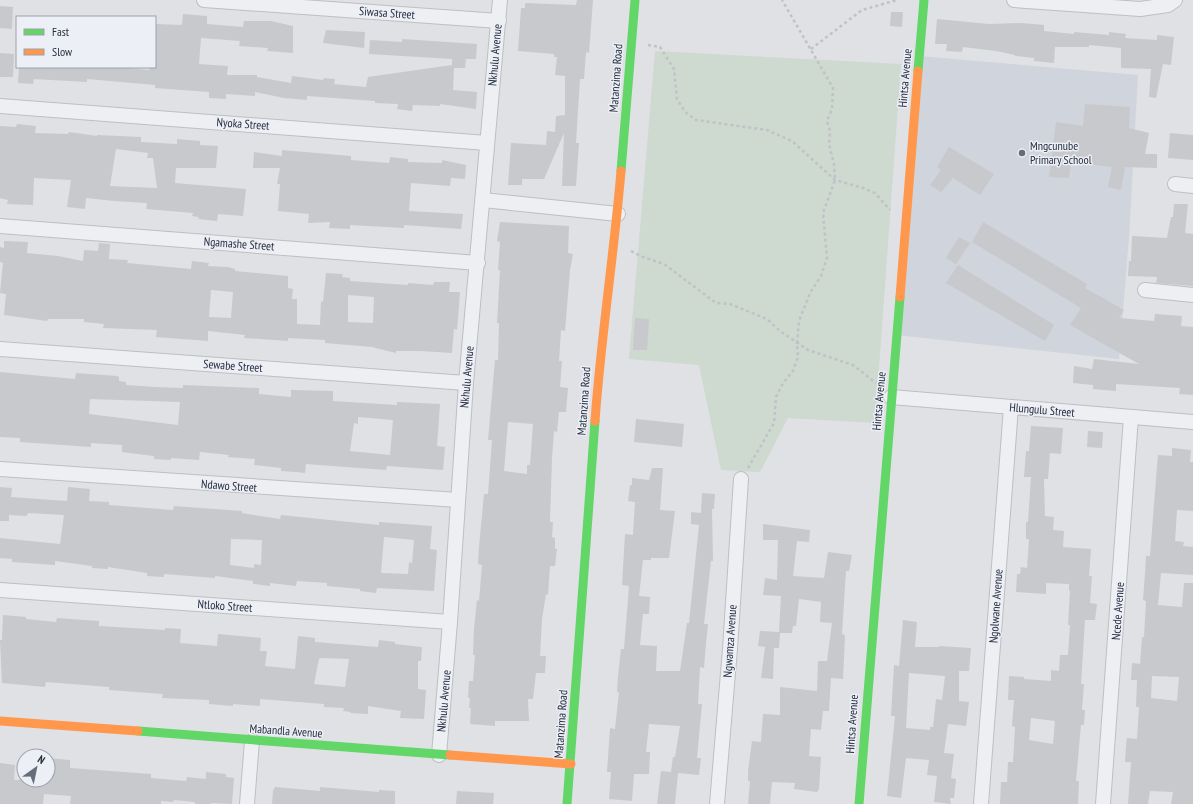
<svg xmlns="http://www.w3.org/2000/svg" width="1193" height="804" viewBox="0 0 1193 804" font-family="'PT Sans Narrow',sans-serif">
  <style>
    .built { fill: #d0d4dc }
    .green { fill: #ced9cf }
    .building { fill: #c7c9cd; fill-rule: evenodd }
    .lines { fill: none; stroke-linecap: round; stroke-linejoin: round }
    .street-casing { stroke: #bdbfc3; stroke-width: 16 }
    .path { stroke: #c1c2c8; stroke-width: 2.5; stroke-dasharray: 3 3; stroke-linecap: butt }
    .street { stroke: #eeeff2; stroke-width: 14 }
    .fast { stroke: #63d668; stroke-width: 9 }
    .slow { stroke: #ff974d; stroke-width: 9 }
    .poi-dot { fill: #666c79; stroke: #eceff5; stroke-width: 1.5 }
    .labels { text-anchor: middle; stroke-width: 3; stroke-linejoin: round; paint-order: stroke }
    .street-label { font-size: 12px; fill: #252d3f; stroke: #eceff5 }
    .poi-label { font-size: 12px; fill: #252d3f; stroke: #eceff5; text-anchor: start }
  </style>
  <rect width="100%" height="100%" fill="#dfe1e5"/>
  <path class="built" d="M919 56 1138 75 1129 237 1119 359 896 335Z"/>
  <path class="green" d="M655 51 901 64 875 423 788 418 760 472 721 470 699 365 629 359Z"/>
  <g class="building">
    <path d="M577 0H593L589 53 586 52 584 79H580L576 143H579L576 186H562L564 133 544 179H522V185H508L511 143 546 145 547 131 555 132 556 116 565 115V76L555 75 557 57H554V54L518 51 521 8H525V3L576 5Z"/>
    <path d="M0 6 13 7 12 29 0 28Z"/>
    <path d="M891 12H903L902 27 890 26Z"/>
    <path d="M183 14 207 16V24L243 27 244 21H271L293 26V53L267 51 268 48 239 46 240 41 201 38 199 64 228 66 227 75H257V77L291 83 292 76 323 80 324 78 335 79 334 84 366 87 368 77 452 65V59L369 54 370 40 402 42V39L477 44 476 59H466L465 68H454L453 90 477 92 476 109 440 104V106L413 105 412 111 397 109 398 104 375 103V101L307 96V100L284 98 255 92V96L226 94V99L209 98V92L155 88V85L87 79V82L34 79 33 84 18 83 19 67H119L149 70 150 67H155L156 24 182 25Z"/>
    <path d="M937 19 989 24 1022 23 1044 25V31L1074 34V32L1109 35V32L1126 34 1125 38 1157 40V35L1174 37 1171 65 1163 64 1156 98 1149 97 1151 69 1121 68V48L1089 45V47H1055L1054 63 1034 61V58L1015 56V55L996 51 963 47 962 52 946 51 947 44H935Z"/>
    <path d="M326 30 365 32 364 48 323 43Z"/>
    <path d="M0 53 14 54 13 77H0Z"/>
    <path d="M1085 104 1130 107 1129 128 1149 133 1145 154H1157V168L1125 167 1121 190 1108 187 1112 167 1071 162 1069 178 1049 177 1056 122 1083 126Z"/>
    <path d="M17 124 36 126 35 133 68 134 69 132 97 136V135L141 137V142L177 144V139L200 141V145L218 146 216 168H176L175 183 246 189 243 216 218 214 217 221 198 219 199 217 192 216 193 213 146 209 147 203 114 201 86 198 85 209 67 207 71 180 34 178 33 205 7 204 8 200 0 198V126L16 127ZM116 149 148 153 147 158H153L157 188 110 186Z"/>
    <path d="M1170 133 1193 135V160L1168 158Z"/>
    <path d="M949 147 994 174 980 195 953 178 941 192 930 185 941 170 937 167Z"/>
    <path d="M282 150 351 156V160L389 163 390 157 408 159V162L442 163V160L466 165 465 179 451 178 450 186 411 183 409 211 463 214 461 229 404 225V228L350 225V229L329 228 330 222 308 223 309 214 278 211 280 184H277L280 168H253L254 152 282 156Z"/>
    <path d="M1174 204H1188L1185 233 1193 234V286L1156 283 1157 277 1128 276 1129 261H1131L1132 236 1167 238 1171 217H1173Z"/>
    <path d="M500 222 569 226 568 253 573 254 570 270 565 331 561 330 559 361H562L560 387 568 388 566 412H559L557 432 554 431 552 458 550 522H553L552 537 555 538V549H557L555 566H550L548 595 546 594 542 619 540 656H546L545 673H536L533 699H528L529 721H495V726L470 724 471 708H469L470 698H468L469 681H473L475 655H473L474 629 477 600 479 601 482 565 478 564 479 547 484 494H488L492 440H488L495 360H498L499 323H497L500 270H498L500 242 497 241ZM508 422 533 424 530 465H527V474L504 471Z"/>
    <path d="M983 222 1087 284 1085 288 1124 310 1119 318 1154 321 1155 314 1182 316 1181 326 1193 327V395L1179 394 1180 388 1116 384V391L1093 389V385L1073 383 1074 366 1092 369 1094 359 1139 364 1070 325 1081 308 972 242Z"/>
    <path d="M959 237 970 243 956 264 946 258Z"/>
    <path d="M4 241 28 242 27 253 58 256 83 261 84 250 98 251 99 243 110 244 109 259 128 260 127 263 191 269 192 261 209 263 208 266 228 267 235 269V271L288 276V288L293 289 292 299H297V324L320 325 321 301 323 302 326 273 343 274 342 277 350 278V281L408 285V283L433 285 434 282H450L449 292H460L458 319 457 330 454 329 452 353 421 351H396V353L372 347 325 343V340L288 338V341L261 339 244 338 245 335 208 331V341L156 337 157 330 103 328 104 324 84 322V319H48L47 321 4 315 6 294 0 293 3 263 0 262V247L4 248ZM211 290 233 292 231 318 209 317ZM348 295 374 297 373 323 348 322Z"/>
    <path d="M958 265 1054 325 1045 341 946 283Z"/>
    <path d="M635 318 649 319 647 350H633Z"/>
    <path d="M0 372 75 379 76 373 117 376 119 377V381L126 382V385L156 387 183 388V385L259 388V394L291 397V390L333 391V401L397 405V402L440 404 437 446 445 447 443 470 387 466 386 470 306 464 305 473 296 472 281 471V468L254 465 255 459 228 457 229 455 200 452 199 460 171 458V460L154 459V456L122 452V445L91 443V447L20 442V438L0 437ZM90 399 180 402 178 425 89 414ZM358 417 393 420 390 455 350 451 354 423 358 424Z"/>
    <path d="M636 419 684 424 682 447 634 442Z"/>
    <path d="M1031 426 1063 428 1061 454 1050 453 1048 479H1044L1045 516 1054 517 1053 530 1064 531 1063 547 1091 549 1089 576H1092L1090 603 1097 604 1095 620H1085L1081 684H1084L1082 710H1085L1084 725H1081L1076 781H1079L1078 804H1000L1001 782H1007L1008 762H1013L1015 727 1012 726 1014 700H1008L1009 676 1024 677V679L1051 681V670L1059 671 1060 655H1068L1070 625H1068L1070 591H1069V584L1046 583V594L1016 592 1017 574H1020L1021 567 1027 568 1029 539H1026V522H1028L1031 477H1024L1026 451H1029ZM1031 718 1055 721 1053 744 1029 740Z"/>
    <path d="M1088 431 1103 432 1102 448 1087 447Z"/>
    <path d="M1172 448 1191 450 1190 462H1193V511L1177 510 1175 541 1184 542 1183 546 1193 547V575L1161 573 1158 605 1182 607 1184 583H1193V804H1171L1173 792 1150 791 1148 804H1128L1131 762H1125L1126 745 1127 738 1137 739 1139 707H1136L1137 680H1131L1132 663 1140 664 1142 637H1144L1146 601 1143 600 1145 573 1146 556H1150L1157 466 1158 455 1172 456ZM1152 676 1179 677 1177 701 1151 698Z"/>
    <path d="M652 468H663L660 510 675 511 669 558H651V560H643L639 596 650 597 649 614H643L640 645 657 646 656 671H680L687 623H689L699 525 691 524V512L701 513 702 493 715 494 714 509H712L713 561H711L704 624H708L706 643 704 668 700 667 698 704H702L697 758H701L699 775 678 773 675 804H657L661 771 671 772 673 757H675L680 726 649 724 646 752H650L649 774H634L632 801 609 799 611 772H607L610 728 615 729 619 692H617L618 676 621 649H624L629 586 622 585 625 534 633 535 635 502 628 501 630 485H632V478L649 480Z"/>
    <path d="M0 487 12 488 11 497 67 501 68 487 90 489 89 501 109 502V505L173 510 174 506 242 511V513L280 519 281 515 379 525V522L432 526 430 549 437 550 434 591 377 588 376 593 360 591V589L327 586V583L297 581 296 586 270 583V586L253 584V581L215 576V578L164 574V577L147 576V573L108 567V569L92 568V566L55 561V565L12 562V559L0 558V538L60 544 64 515 28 513 27 516 9 515V521H0ZM384 537 414 540 412 563 409 562 408 574 381 573ZM231 539 262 540 261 565 254 564V568L230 565Z"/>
    <path d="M763 524 810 530 809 542 797 541 793 576 824 578 828 552 852 555 849 571H846L842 634 845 635 843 679 831 678 829 711H823L821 730 811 729 809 756 821 757 819 789 817 792 794 789 795 783 772 782 770 804H748L750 781H748V771L752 741 761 742 763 714 780 715V687L817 691 818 661H827L832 623 820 622 821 602 799 599 796 626H793L792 633H780L779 648H774L773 679 761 678 765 647 758 646 760 631 779 632 781 596 763 595 765 578 777 580 778 540H763Z"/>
    <path d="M3 615 26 617V619L56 622 57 618 99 621V626L165 630V628L181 629 180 643 217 646 218 634 261 638 260 651H267L265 666 295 669 298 636 315 638V642L378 647 379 640 395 642V644L422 647 421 661H418V689L426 690 424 719 400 718 401 711 368 706V714L350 713 351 712 343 711 344 708 324 707V704L260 699V706L233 704V706L209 704V700L162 698 163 694 109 690V687L46 682 45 687 2 683 0 640H2ZM321 658 349 659 345 687 314 684 319 659Z"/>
    <path d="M903 620 917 622 915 647H939V646L971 648 969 671H959V701L969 702 966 726 948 724 944 753 954 754 951 778 956 779 954 798H950L951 804 934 802 937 776 927 775 929 760 906 758 901 798 887 796 895 716H891L894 665 899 666ZM909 673 945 676 942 700 936 699 933 727H930V730L906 728Z"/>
    <path d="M48 758 70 760V768L151 774V778L186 781 187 777 206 779V772L226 774V777L234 778 232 804 211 803V804H195V802L174 800 173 802 161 801V804H70L71 796 44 794 43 804H0V763L15 765 14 780H48Z"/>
    <path d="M275 787 320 791V787L379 792V790L395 791V804H272L273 791Z"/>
    <path d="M457 791 494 793 493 804H456Z"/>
  </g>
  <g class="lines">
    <defs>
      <g id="street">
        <path d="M204 0 499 21"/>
        <path d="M1014 0 1140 9 1168 5 1175 0"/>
        <path d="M0 106 487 143"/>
        <path d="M1175 184 1193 186"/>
        <path d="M483 200 618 214"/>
        <path d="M0 226 478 263"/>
        <path d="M1145 290 1193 295"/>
        <path d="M0 349 466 383"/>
        <path d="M891 397 1193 422"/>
        <path d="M0 469 458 500"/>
        <path d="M0 590 450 622"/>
        <path d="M439 755 450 622 466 383 500 0"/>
        <path d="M247 804 252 741"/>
        <path d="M717 804 730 649 741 479"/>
        <path d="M981 804 1011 407"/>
        <path d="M1103 804 1131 417"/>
      </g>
    </defs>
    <use href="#street" class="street-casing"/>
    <g class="path">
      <path d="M648 45 660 47 674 69 677 99 685 112 696 120 767 130 792 141 835 180 863 188 875 193 890 210"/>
      <path d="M811 49 862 10 897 0"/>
      <path d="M631 251 643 257 664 264 716 303 730 304 767 319 780 331 808 350 853 365 876 383"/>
      <path d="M748 468 774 423 776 397 783 383 793 371 798 357 797 343 799 321 810 293 821 276 827 258 823 213 835 180 834 164 829 144 830 131 827 121 832 109 833 88 782 0"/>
    </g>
    <use href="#street" class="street"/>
    <g class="fast">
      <path d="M918 71 924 0"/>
      <path d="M621 171 635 0"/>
      <path d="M138 731 450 755"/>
      <path d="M567 804 595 421"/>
      <path d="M859 804 900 297"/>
    </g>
    <g class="slow">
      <path d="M900 297 918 71"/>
      <path d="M595 421C601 337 614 254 621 171"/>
      <path d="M0 721 138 731"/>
      <path d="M450 755 571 764"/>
    </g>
  </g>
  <circle class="poi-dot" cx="1022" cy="153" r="4"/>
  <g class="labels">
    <g class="street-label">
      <text transform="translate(387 13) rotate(4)" y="4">Siwasa Street</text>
      <text transform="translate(495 55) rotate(-85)" y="4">Nkhulu Avenue</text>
      <text transform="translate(616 78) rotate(-86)" y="4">Matanzima Road</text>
      <text transform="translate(905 78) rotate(-85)" y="4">Hintsa Avenue</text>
      <text transform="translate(243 124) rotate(4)" y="4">Nyoka Street</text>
      <text transform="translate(239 244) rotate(4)" y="4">Ngamashe Street</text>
      <text transform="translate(233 366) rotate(4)" y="4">Sewabe Street</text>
      <text transform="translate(467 377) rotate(-85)" y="4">Nkhulu Avenue</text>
      <text transform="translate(584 401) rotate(-86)" y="4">Matanzima Road</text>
      <text transform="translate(879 401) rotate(-85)" y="4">Hintsa Avenue</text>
      <text transform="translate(1042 410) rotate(5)" y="4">Hlungulu Street</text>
      <text transform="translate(229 486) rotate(4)" y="4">Ndawo Street</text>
      <text transform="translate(225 606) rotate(4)" y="4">Ntloko Street</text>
      <text transform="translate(996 606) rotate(-86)" y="4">Ngolwane Avenue</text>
      <text transform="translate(1118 611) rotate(-86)" y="4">Ncede Avenue</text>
      <text transform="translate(730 641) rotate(-86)" y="4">Ngwamza Avenue</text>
      <text transform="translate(444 701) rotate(-85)" y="4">Nkhulu Avenue</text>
      <text transform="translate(561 724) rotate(-86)" y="4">Matanzima Road</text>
      <text transform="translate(852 724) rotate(-86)" y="4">Hintsa Avenue</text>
      <text transform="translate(286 731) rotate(4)" y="4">Mabandla Avenue</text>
    </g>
    <g class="poi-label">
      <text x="1030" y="150">Mngcunube<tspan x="1030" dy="14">Primary School</tspan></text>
    </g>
  </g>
  <rect x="16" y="16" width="140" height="52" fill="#eceff5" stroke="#9ca1ac"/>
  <rect x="24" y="29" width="20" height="6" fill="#63d668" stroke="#9ca1ac"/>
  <text x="52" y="36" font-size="12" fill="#252d3f">Fast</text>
  <rect x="24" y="49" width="20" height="6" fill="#ff974d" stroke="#9ca1ac"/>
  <text x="52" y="56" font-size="12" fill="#252d3f">Slow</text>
  <g transform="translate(36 768) rotate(33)"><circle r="19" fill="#eceff5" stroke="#9ca1ac"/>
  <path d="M0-3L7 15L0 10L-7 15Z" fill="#666c79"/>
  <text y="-6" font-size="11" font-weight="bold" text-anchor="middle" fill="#252d3f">N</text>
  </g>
</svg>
